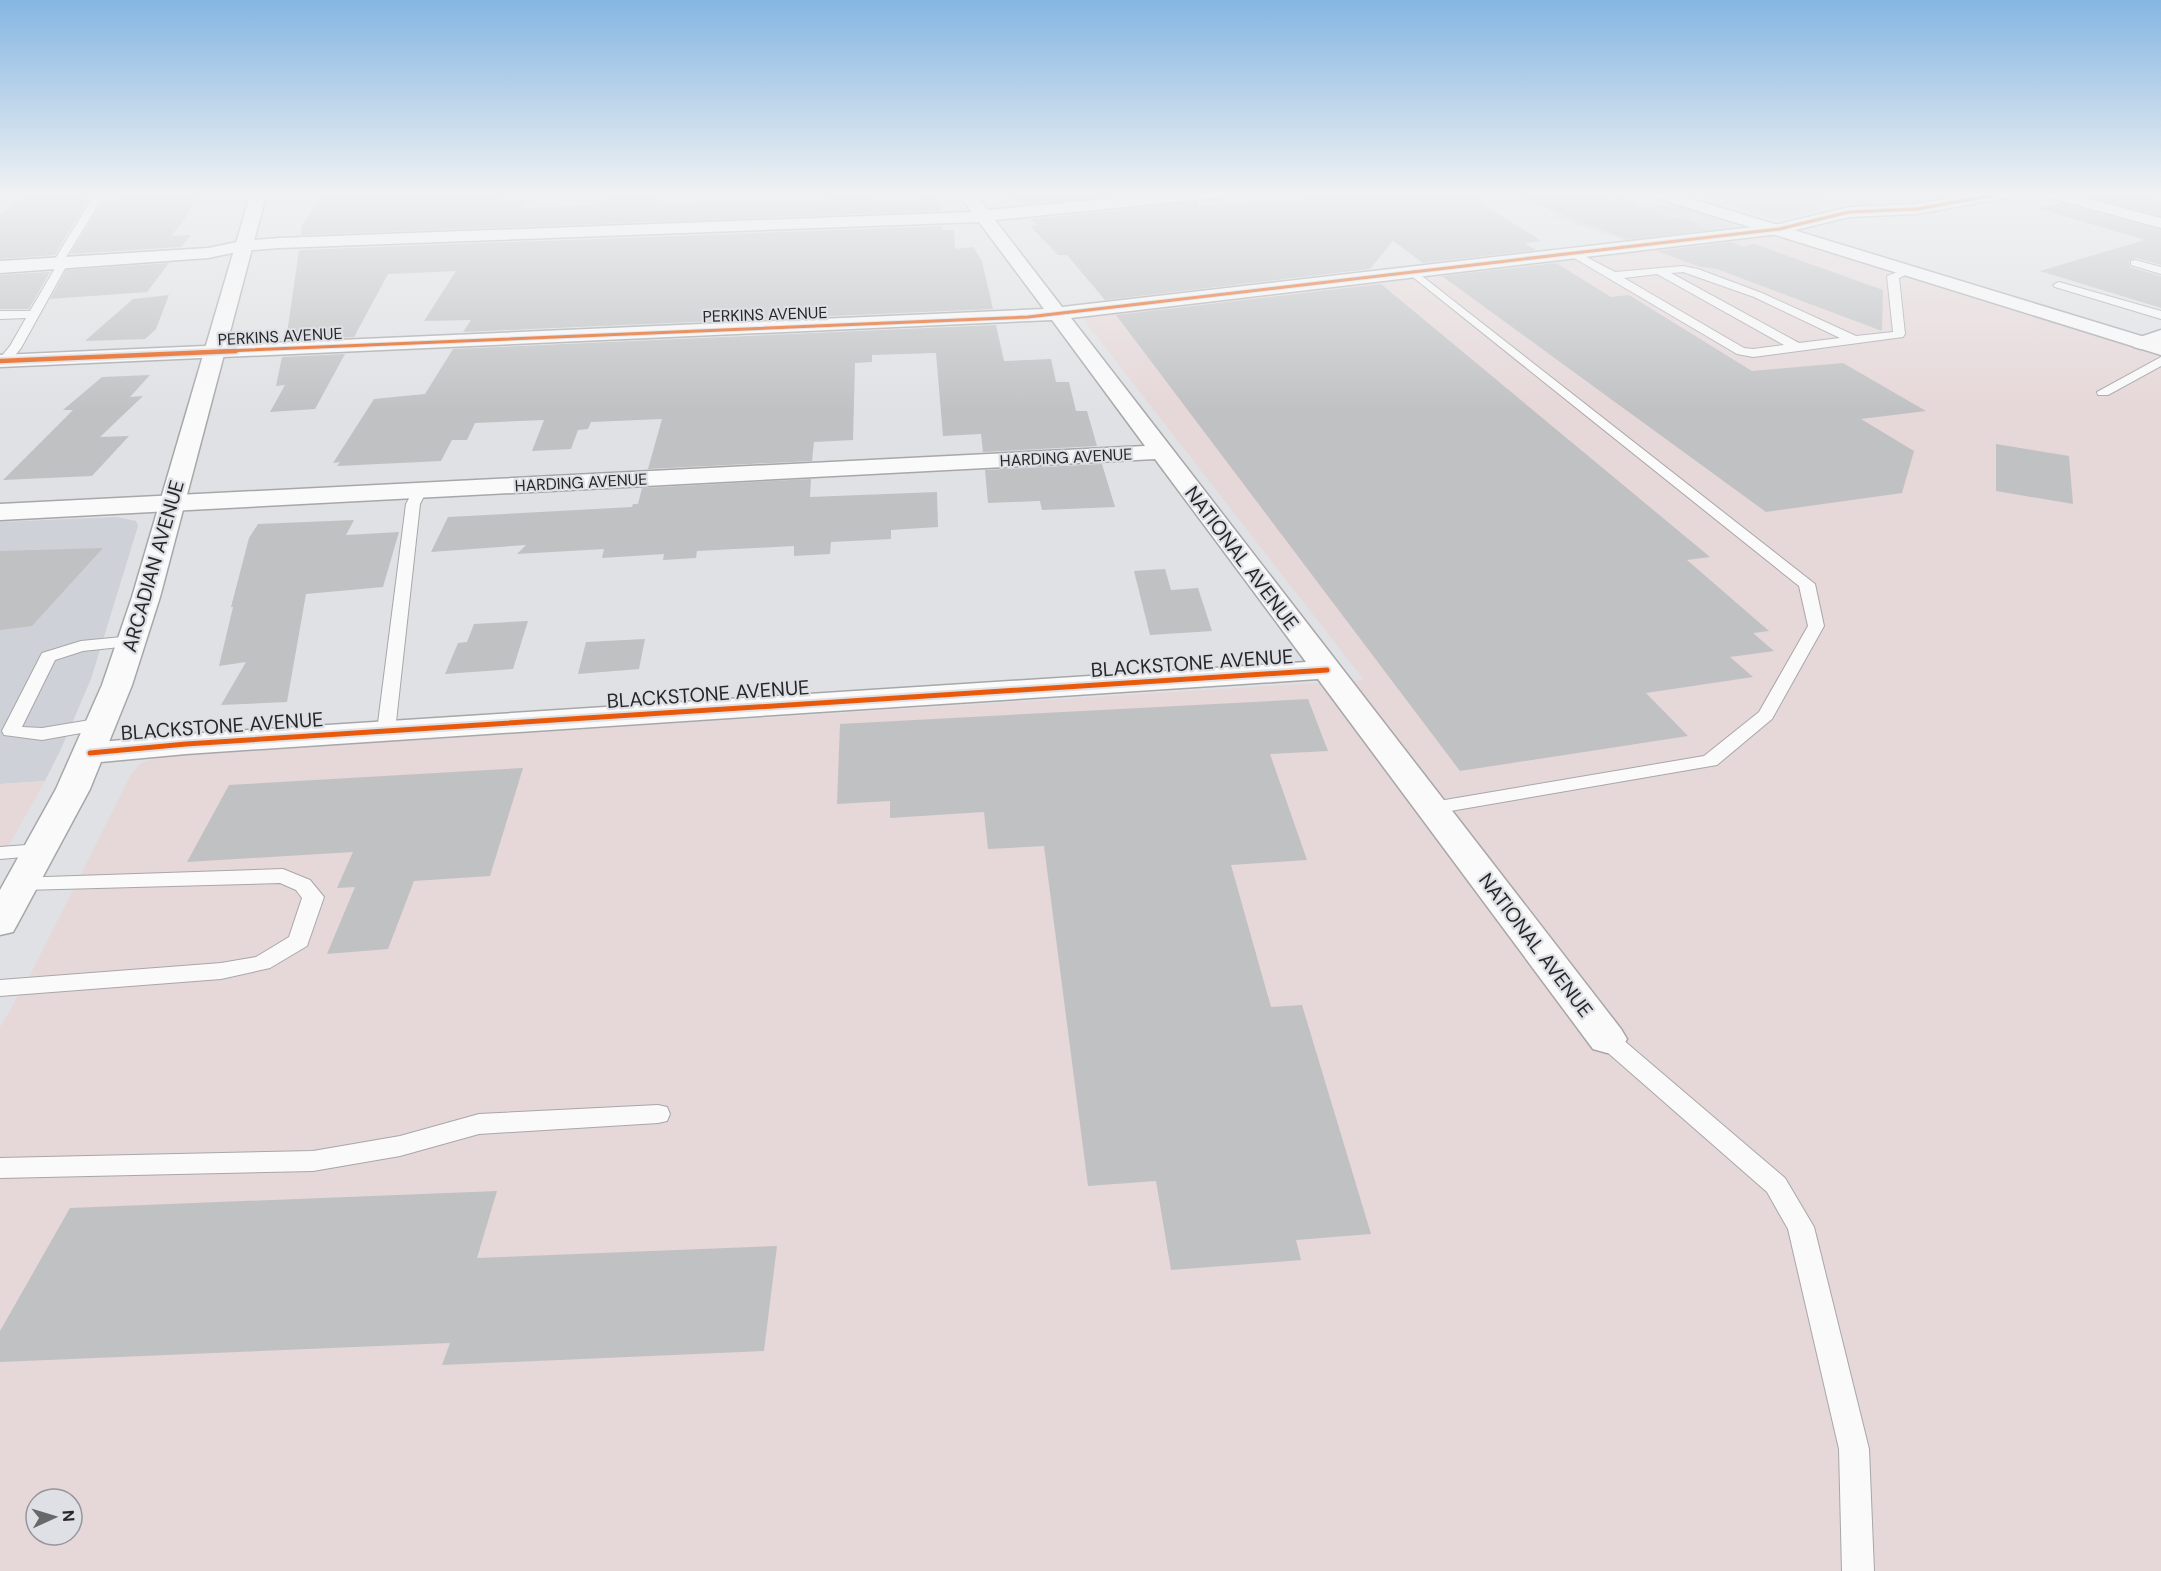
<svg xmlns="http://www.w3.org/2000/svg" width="2161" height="1571" viewBox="0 0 2161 1571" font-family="'DM Sans',sans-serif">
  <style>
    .built { fill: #cfd1d8 }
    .industrial { fill: #e6d7d8; fill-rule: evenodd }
    .building { fill: #c0c1c3 }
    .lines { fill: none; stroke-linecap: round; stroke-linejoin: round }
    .lane-casing { stroke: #a7a7a9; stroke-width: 2 }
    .street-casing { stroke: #a7a7a9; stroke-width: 3 }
    .secondary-casing { stroke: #a7a7a9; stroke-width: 3 }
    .lane { fill: #fafafb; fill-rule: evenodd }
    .street { fill: #fafafb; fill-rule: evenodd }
    .secondary { fill: #fafafb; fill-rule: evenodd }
    .cycleway-far2-casing { stroke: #dfe0e5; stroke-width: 5 }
    .cycleway-far1-casing { stroke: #dfe0e5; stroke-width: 8 }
    .cycleway-casing { stroke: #dfe0e5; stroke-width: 9 }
    .cycleway-far2 { stroke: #e8590c; stroke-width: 3 }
    .cycleway-far1 { stroke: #e8590c; stroke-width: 4.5 }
    .cycleway { stroke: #e8590c; stroke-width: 5 }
    .labels { text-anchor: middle; stroke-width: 4.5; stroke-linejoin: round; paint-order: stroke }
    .far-street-label { font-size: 16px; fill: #262729; stroke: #dfe0e5 }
    .street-label { font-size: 20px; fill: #262729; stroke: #dfe0e5 }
  </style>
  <rect width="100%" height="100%" fill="#e0e1e4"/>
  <g class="built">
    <path d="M1676 192H1805L1821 196 1824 202 1814 212 1779 220Z"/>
    <path d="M1670 204 1729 222 1734 226 1725 230 1631 242 1551 216Z"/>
    <path d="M117 517 136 521 138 526 91 679 61 749 45 781 0 784V522Z"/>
  </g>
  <g class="industrial">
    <path d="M1850 192H1976L1954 197 1882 205 1858 201Z"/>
    <path d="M1770 237 1788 240 2161 355V1571H0V1027L29 977 132 773 140 764 158 757 191 754 1364 680 1083 319 1089 316 1709 242ZM36 1499H72V1535H36Z"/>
    <path d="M45 781 0 861V784Z"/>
  </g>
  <g class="building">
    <path d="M30 192H91L83 201 88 200 55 255 0 259V214Z"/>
    <path d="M199 192 186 217 171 236 191 235 181 247 70 254 104 199Z"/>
    <path d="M326 192H435L433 196 504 194 500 201 528 200 524 208 597 206 601 198 660 196 657 204 828 199V192H873V199L940 197 941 211 301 235 302 225Z"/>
    <path d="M1007 192H1159L1019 205Z"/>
    <path d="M1366 192H1485L1480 203 1542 241 1525 243 1536 250 1423 263 1393 241 1370 269 1105 300 1067 255H1058L1030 226 1037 225 1031 219 1198 202V207Z"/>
    <path d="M1509 192H1598L1609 198 1623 197 1665 219 1683 217 1708 230 1627 239 1509 194Z"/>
    <path d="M2117 192H2129L2161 201V216L2090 197Z"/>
    <path d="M2061 203 2161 230V265L2136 258 2129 261 2130 267 2161 276V308L2040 271 2145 240 2037 208Z"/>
    <path d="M942 226 943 230H954L955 249 973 247 982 261 993 309 463 332 471 320 424 321 456 271 388 274 354 337 286 340 299 250Z"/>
    <path d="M1732 242 1742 247 1754 244 1883 290 1882 331 1717 269 1700 267 1657 251Z"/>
    <path d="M169 263 147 292 50 299 66 270Z"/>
    <path d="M1556 263 1611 297 1629 295 1752 371 1843 363 1926 411 1861 419 1914 451 1902 493 1766 512 1442 276Z"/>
    <path d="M50 272 29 309H0V275Z"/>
    <path d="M1381 284 1710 557 1687 560 1769 631 1753 633 1774 651 1730 657 1753 677 1646 693 1688 736 1460 771 1116 315Z"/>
    <path d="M169 295 156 329 145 339 85 341 133 299Z"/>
    <path d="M996 325 1004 361 1051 359 1056 382H1069L1076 411H1087L1097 446 983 452 981 434 943 436 936 353 872 355V362L855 363 853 440 814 442 812 461 648 469 662 419 591 422 588 429 578 430 571 449 532 451 544 420 475 423 467 440H452L441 461 337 466 340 462 333 463 374 399 425 394 453 349Z"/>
    <path d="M345 354 315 409 270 412 285 385 276 386 282 357Z"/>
    <path d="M150 375 130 397 143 396 100 437 129 436 92 476 3 480 73 410H63L102 377Z"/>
    <path d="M1996 444 2069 456 2073 504 1996 491Z"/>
    <path d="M1102 464 1115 507 1042 510 1040 501 988 503 985 470Z"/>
    <path d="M811 479 810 497 937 492 938 527 891 530V539L831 542 830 554 794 556V546L697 551 696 558 663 560 664 554 602 558 604 549 517 554 526 545 431 552 448 517 632 507 633 504H638L642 488Z"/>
    <path d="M354 520 346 535 399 532 383 587 306 594 287 702 221 705 246 662 219 666 233 607H231L249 538 258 524Z"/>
    <path d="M103 548 32 626 0 630V551Z"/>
    <path d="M1165 569 1171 590 1198 588 1212 631 1150 635 1134 571Z"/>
    <path d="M528 621 513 669 445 674 458 643 467 642 474 624Z"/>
    <path d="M645 639 639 669 578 674 586 642Z"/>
    <path d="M1308 699 1328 751 1270 754 1307 860 1231 865 1271 1007 1302 1005 1371 1234 1296 1240 1301 1260 1171 1270 1156 1181 1088 1186 1044 846 988 849 984 812 890 818V801L837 804 840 724Z"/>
    <path d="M523 768 490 876 414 881 388 949 327 954 355 887 337 888 353 852 187 862 229 785Z"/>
    <path d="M497 1191 477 1258 777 1246 764 1351 442 1365 450 1343 0 1362V1331L70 1208Z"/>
  </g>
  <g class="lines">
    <defs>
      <g id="lane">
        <path d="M96 192H106L65 259 68 263 21 348 8 364H0V358L10 346 26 318 0 319V311H30L58 263 55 259Z"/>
        <path d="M1809 192H1827L1839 196 1834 199Z"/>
        <path d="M1573 250 1615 272 1683 266 1698 269 1762 293 1856 336 1893 332 1887 276 1911 267 1916 270 1899 278 1905 334 1903 337 1753 357 1737 354 1569 255V251ZM1683 272 1754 297 1840 338 1799 343 1671 273ZM1657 274 1784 345 1753 349 1744 348 1624 278Z"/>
        <path d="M2135 260 2161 267V274L2131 265V261Z"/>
        <path d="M1413 269 1815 584 1824 626 1772 719 1717 765 1433 814 1426 812 1423 808 1426 804 1433 802 1704 756 1759 712 1808 626 1799 586 1409 274V270Z"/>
        <path d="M2059 282 2161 311V319L2055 287 2053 285Z"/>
        <path d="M2161 357V366L2108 395H2098L2097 392Z"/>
        <path d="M420 486 427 490 420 504 395 731 393 735H379L377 731 406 504 415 487Z"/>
        <path d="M132 636 138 637 141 641 138 645 83 651 55 660 22 727 42 728 102 718 109 720 111 724 109 728 42 740 4 735 2 731 42 653 81 641Z"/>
        <path d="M40 844 47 845 50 850 47 855 0 859V847Z"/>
        <path d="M283 869 310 880 324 897 307 946 270 968 221 979 0 996V980L221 963 256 957 289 937 302 898 296 890 280 883 23 890 16 888 12 883 16 878Z"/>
        <path d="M1607 1031 1615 1033 1785 1178 1814 1227 1869 1449 1874 1571H1842L1839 1449 1788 1229 1767 1192 1599 1045 1595 1039 1599 1033Z"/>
        <path d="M658 1105 667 1107 670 1114 667 1121 658 1123 479 1134 400 1156 313 1171 0 1178V1158L313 1151 400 1136 479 1114Z"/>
      </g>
      <g id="street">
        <path d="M957 192H973L988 210 1179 192H1233L1225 197 995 220 1062 307 1779 224 1849 207 1917 204 1985 192H2018L2016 195 2010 197 1917 214 1849 217 1779 234 1071 318 1621 1029 1627 1039 1621 1049 1607 1053 1593 1049 1318 679 186 754 90 763 79 760 74 753 79 746 90 743 186 734 1306 662 1155 459 0 520V504L1145 446 1052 320 0 367V355L1044 309 979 222 279 248 242 251 208 258 0 273V261L208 248 242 241 279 238 972 212Z"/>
        <path d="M2038 192H2063L2161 218V228L2040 195Z"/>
        <path d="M2161 330V343L2141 349 2134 347 2131 343 2134 339Z"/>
      </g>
      <g id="secondary">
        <path d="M251 192H267L160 597 132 685 90 789 18 923 13 932 0 935V890L56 789 102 685 132 597Z"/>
        <path d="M1645 192H1669L2161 342V355L1647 195Z"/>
      </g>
    </defs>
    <use href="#lane" class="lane-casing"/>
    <use href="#street" class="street-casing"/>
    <use href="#secondary" class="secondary-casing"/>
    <use href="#lane" class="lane"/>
    <use href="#street" class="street"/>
    <use href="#secondary" class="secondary"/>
    <defs>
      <path id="cycleway-far2" d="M200 352 1028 317 1779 229 1849 212 1917 209 2010 192"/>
      <path id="cycleway-far1" d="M0 361 236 351"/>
      <path id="cycleway" d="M90 753 186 744 1327 670"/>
    </defs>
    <use href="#cycleway-far2" class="cycleway-far2-casing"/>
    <use href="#cycleway-far1" class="cycleway-far1-casing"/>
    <use href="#cycleway" class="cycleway-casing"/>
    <use href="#cycleway-far2" class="cycleway-far2"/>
    <use href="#cycleway-far1" class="cycleway-far1"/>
    <use href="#cycleway" class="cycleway"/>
  </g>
  <linearGradient id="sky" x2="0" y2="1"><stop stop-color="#85b6e2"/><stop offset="0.47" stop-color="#f1f2f3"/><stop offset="1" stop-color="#f1f2f3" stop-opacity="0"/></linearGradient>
  <rect width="2161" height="412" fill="url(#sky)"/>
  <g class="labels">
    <g class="far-street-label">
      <text transform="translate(765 314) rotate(-2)" y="6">PERKINS AVENUE</text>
      <text transform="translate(280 336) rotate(-3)" y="6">PERKINS AVENUE</text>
      <text transform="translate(1066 457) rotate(-3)" y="6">HARDING AVENUE</text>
      <text transform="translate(581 482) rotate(-3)" y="6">HARDING AVENUE</text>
    </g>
    <g class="street-label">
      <text transform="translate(1242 558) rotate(53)" y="7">NATIONAL AVENUE</text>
      <text transform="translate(153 566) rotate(-74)" y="7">ARCADIAN AVENUE</text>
      <text transform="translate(1192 663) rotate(-4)" y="7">BLACKSTONE AVENUE</text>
      <text transform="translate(708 694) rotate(-4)" y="7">BLACKSTONE AVENUE</text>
      <text transform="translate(222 726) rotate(-4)" y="7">BLACKSTONE AVENUE</text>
      <text transform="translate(1536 945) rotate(53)" y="7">NATIONAL AVENUE</text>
    </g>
  </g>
  <g transform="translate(54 1517) rotate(86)"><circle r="28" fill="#dfe0e5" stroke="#95969a" stroke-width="1.5"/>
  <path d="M0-4.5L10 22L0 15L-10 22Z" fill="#67686a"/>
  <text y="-9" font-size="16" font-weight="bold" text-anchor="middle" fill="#262729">N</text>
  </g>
</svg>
